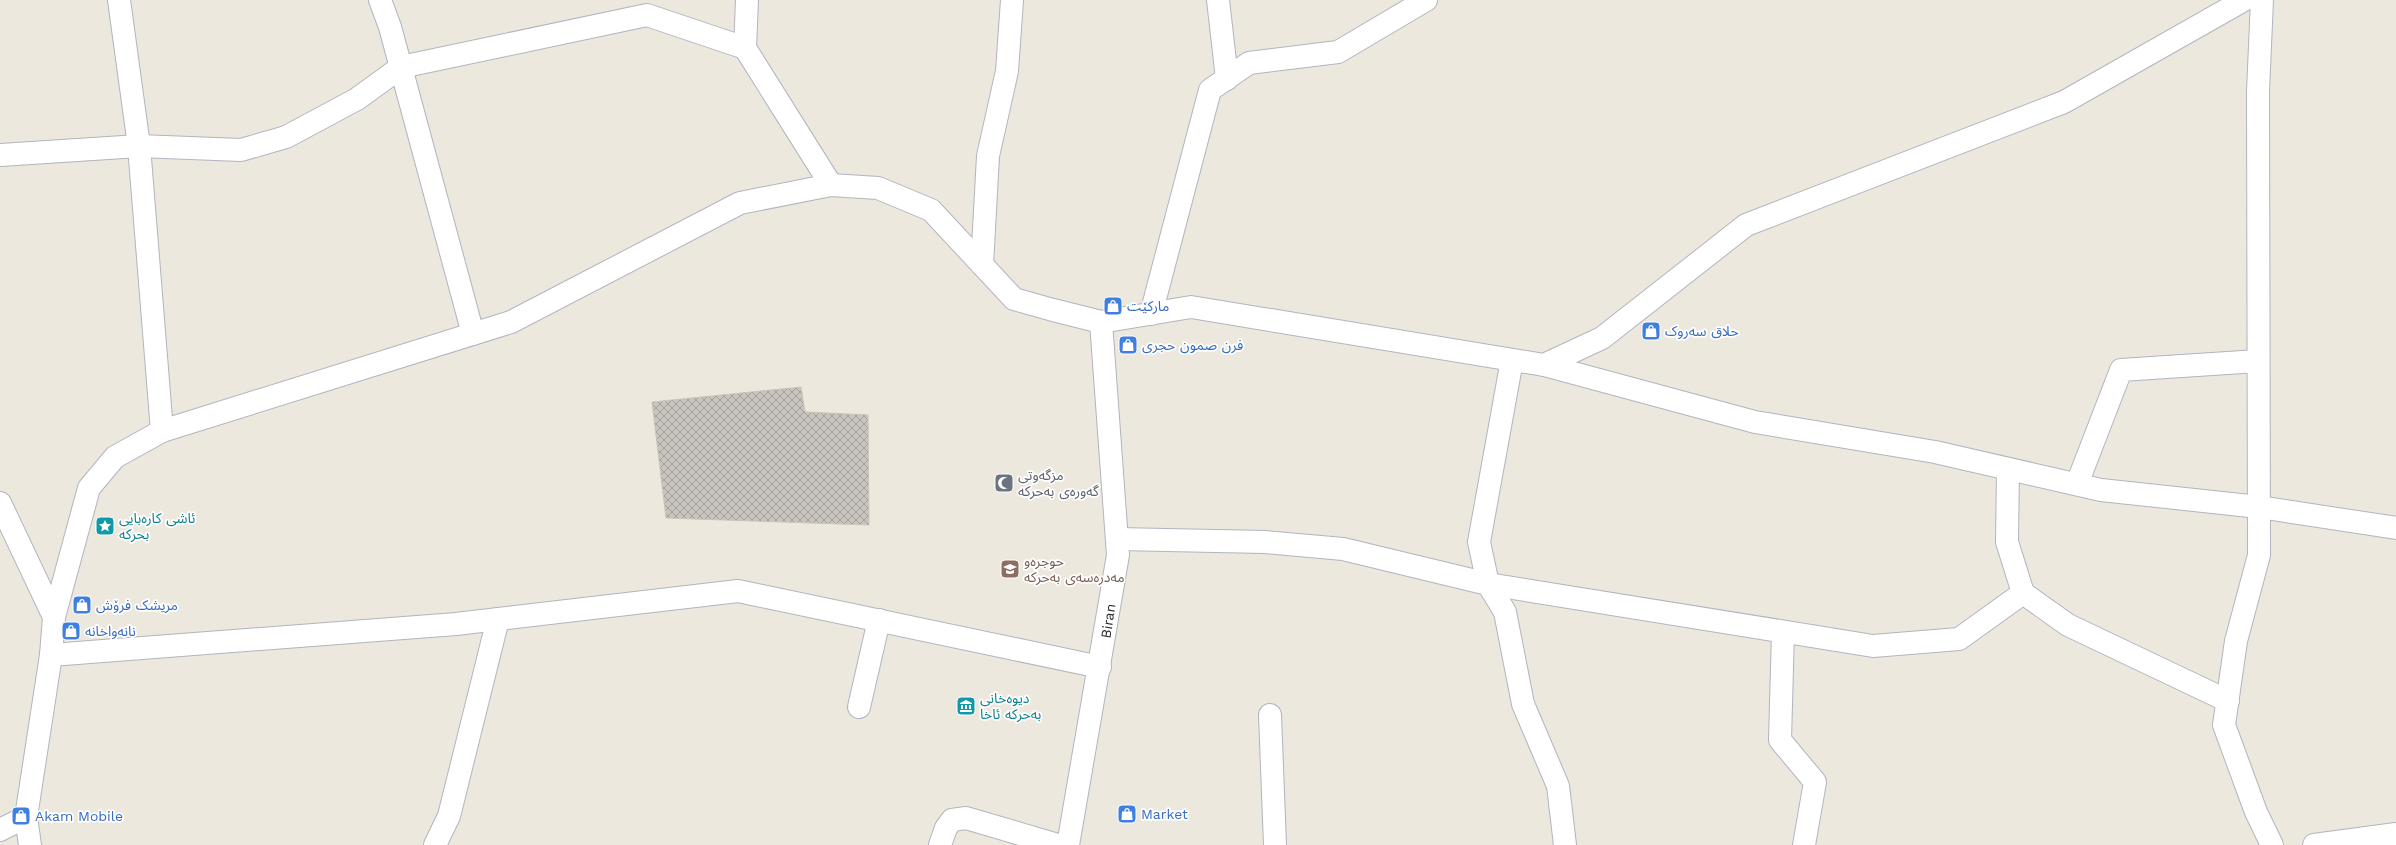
<svg xmlns="http://www.w3.org/2000/svg" width="2396" height="845" viewBox="0 0 2396 845" font-family="'Work Sans','Noto Sans Arabic',sans-serif">
  <style>
    .building { fill: url(#building-cross-hatch); stroke: #c9c4b8 }
    .lines { fill: none; stroke-linecap: round; stroke-linejoin: round }
    .minor-casing { stroke: #b2b4bf; stroke-width: 24 }
    .minor { stroke: #fff; stroke-width: 22 }
    .labels { text-anchor: middle; stroke-width: 3.5; stroke-linejoin: round; paint-order: stroke }
    .shop-label { font-size: 14px; fill: #366cbe; stroke: #fff; text-anchor: start }
    .worship-label { font-size: 14px; fill: #5b616d; stroke: #fff; text-anchor: start }
    .culture-label { font-size: 14px; fill: #0d838f; stroke: #fff; text-anchor: start }
    .education-label { font-size: 14px; fill: #785e54; stroke: #fff; text-anchor: start }
    .street-label { font-size: 14px; fill: #2c2c2c; stroke: #fff }
  </style>
  <defs>
    <pattern id="building-cross-hatch" width="8" height="8" patternUnits="userSpaceOnUse"><rect width="8" height="8" fill="#c9c4be"/><path d="M0 0l8 8M0 8l8-8" fill="none" stroke="#a39f9b"/></pattern>
  </defs>
  <rect width="100%" height="100%" fill="#ede8de"/>
  <path class="building" d="M801 387 805 412 868 415 869 525 666 518 652 402Z"/>
  <g class="lines">
    <defs>
      <g id="minor">
        <path d="M119 0 139 146 162 431"/>
        <path d="M380 0 390 27 473 334"/>
        <path d="M747 0 745 48 831 185"/>
        <path d="M1218 0 1227 79"/>
        <path d="M2262 0 2258 91 2259 555 2236 641 2224 725 2256 812 2272 845"/>
        <path d="M0 155 139 146 241 150 286 137 357 99 401 67 647 15 745 48"/>
        <path d="M982 265 988 156 1007 71 1012 0"/>
        <path d="M1151 314 1210 90 1249 63 1338 52 1426 0"/>
        <path d="M1512 360 1479 542 1488 584 1505 612 1523 704 1558 786 1565 845"/>
        <path d="M1544 365 1755 422 1935 452 2101 490 2259 507 2396 528"/>
        <path d="M2008 469 2007 542 2023 593 2068 625 2228 701"/>
        <path d="M2077 484 2121 370 2258 361"/>
        <path d="M0 503 54 617"/>
        <path d="M1117 539 1265 542 1343 549 1488 584 1873 646 1959 639 2023 593"/>
        <path d="M1783 632 1780 740 1815 782 1804 845"/>
        <path d="M51 655 456 624 738 591 1100 667"/>
        <path d="M859 707 879 620"/>
        <path d="M1270 715 1275 845"/>
        <path d="M26 817 30 845"/>
        <path d="M0 830 26 817 51 655 54 617 89 488 115 457 162 431 511 322 740 203 831 185 878 188 931 210 1014 299 1053 310 1101 322 1191 307 1544 365 1602 338 1746 225 2064 102 2244 0"/>
        <path d="M435 845 449 816 498 619"/>
        <path d="M940 845 946 828 952 820 966 818 1058 845"/>
        <path d="M1068 845 1118 555 1101 322"/>
        <path d="M2314 845 2396 834"/>
      </g>
    </defs>
    <use href="#minor" class="minor-casing"/>
    <use href="#minor" class="minor"/>
  </g>
  <defs>
    <symbol id="shop-square" viewBox="-11 -11 22 22"><rect x="-9" y="-9" width="18" height="18" rx="4" fill="#3f7fe0" stroke="#fff"/><path d="M-5-2.5h2.3a2.7 3.5 0 0 1 5.4 0H5L5.5 6h-11ZM-1.5-2.5h3a1.5 2.3 0 0 0-3 0Z" fill="#fff"/></symbol>
    <symbol id="mosque-square" viewBox="-11 -11 22 22"><rect x="-9" y="-9" width="18" height="18" rx="4" fill="#6b7280" stroke="#fff"/><path d="M3.5-4.9A6 6 0 1 0 3.5 4.9A5 5 0 1 1 3.5-4.9Z" fill="#fff"/></symbol>
    <symbol id="sight-square" viewBox="-11 -11 22 22"><rect x="-9" y="-9" width="18" height="18" rx="4" fill="#0f9aa8" stroke="#fff"/><path d="M0-6L1.8-2.2L6-1.7L2.9 1.2L3.7 5.4L0 3.3L-3.7 5.4L-2.9 1.2L-6-1.7L-1.8-2.2Z" fill="#fff"/></symbol>
    <symbol id="school-square" viewBox="-11 -11 22 22"><rect x="-9" y="-9" width="18" height="18" rx="4" fill="#8d6e63" stroke="#fff"/><path d="M0-5L7-2L0 1L-7-2ZM-4 1L0 2.5L4 1V4Q0 6-4 4Z" fill="#fff"/></symbol>
    <symbol id="museum-square" viewBox="-11 -11 22 22"><rect x="-9" y="-9" width="18" height="18" rx="4" fill="#0f9aa8" stroke="#fff"/><path d="M0-6L6-3V-2H-6V-3ZM-5-1h2V3h-2ZM-1-1h2V3h-2ZM3-1h2V3H3ZM-6 4H6V6H-6Z" fill="#fff"/></symbol>
  </defs>
  <g fill-rule="evenodd">
    <use href="#shop-square" x="1102" y="295" width="22" height="22"/>
    <use href="#shop-square" x="1640" y="320" width="22" height="22"/>
    <use href="#shop-square" x="1117" y="334" width="22" height="22"/>
    <use href="#mosque-square" x="993" y="472" width="22" height="22"/>
    <use href="#sight-square" x="94" y="515" width="22" height="22"/>
    <use href="#school-square" x="999" y="558" width="22" height="22"/>
    <use href="#shop-square" x="71" y="594" width="22" height="22"/>
    <use href="#shop-square" x="60" y="620" width="22" height="22"/>
    <use href="#museum-square" x="955" y="695" width="22" height="22"/>
    <use href="#shop-square" x="1116" y="803" width="22" height="22"/>
    <use href="#shop-square" x="10" y="805" width="22" height="22"/>
  </g>
  <g class="labels">
    <g class="shop-label">
      <text x="1127" y="311">مارکێت</text>
      <text x="1665" y="336">حلاق سەروک</text>
      <text x="1142" y="350">فرن صمون حجری</text>
      <text x="96" y="610">مریشک فرۆش</text>
      <text x="85" y="636">نانەواخانە</text>
      <text x="1141" y="819">Market</text>
      <text x="35" y="821">Akam Mobile</text>
    </g>
    <g class="worship-label">
      <text x="1018" y="480">مزگەوتی<tspan x="1018" dy="16">گەورەی بەحرکە</tspan></text>
    </g>
    <g class="culture-label">
      <text x="119" y="523">ئاشی کارەبایی<tspan x="119" dy="16">بحرکە</tspan></text>
      <text x="980" y="703">دیوەخانی<tspan x="980" dy="16">بەحرکە ئاخا</tspan></text>
    </g>
    <g class="education-label">
      <text x="1024" y="566">حوجره‌و<tspan x="1024" dy="16">مه‌دره‌سه‌ی به‌حرکه</tspan></text>
    </g>
    <g class="street-label">
      <text transform="translate(1108 621) rotate(-81)" y="5">Biran</text>
    </g>
  </g>
</svg>
